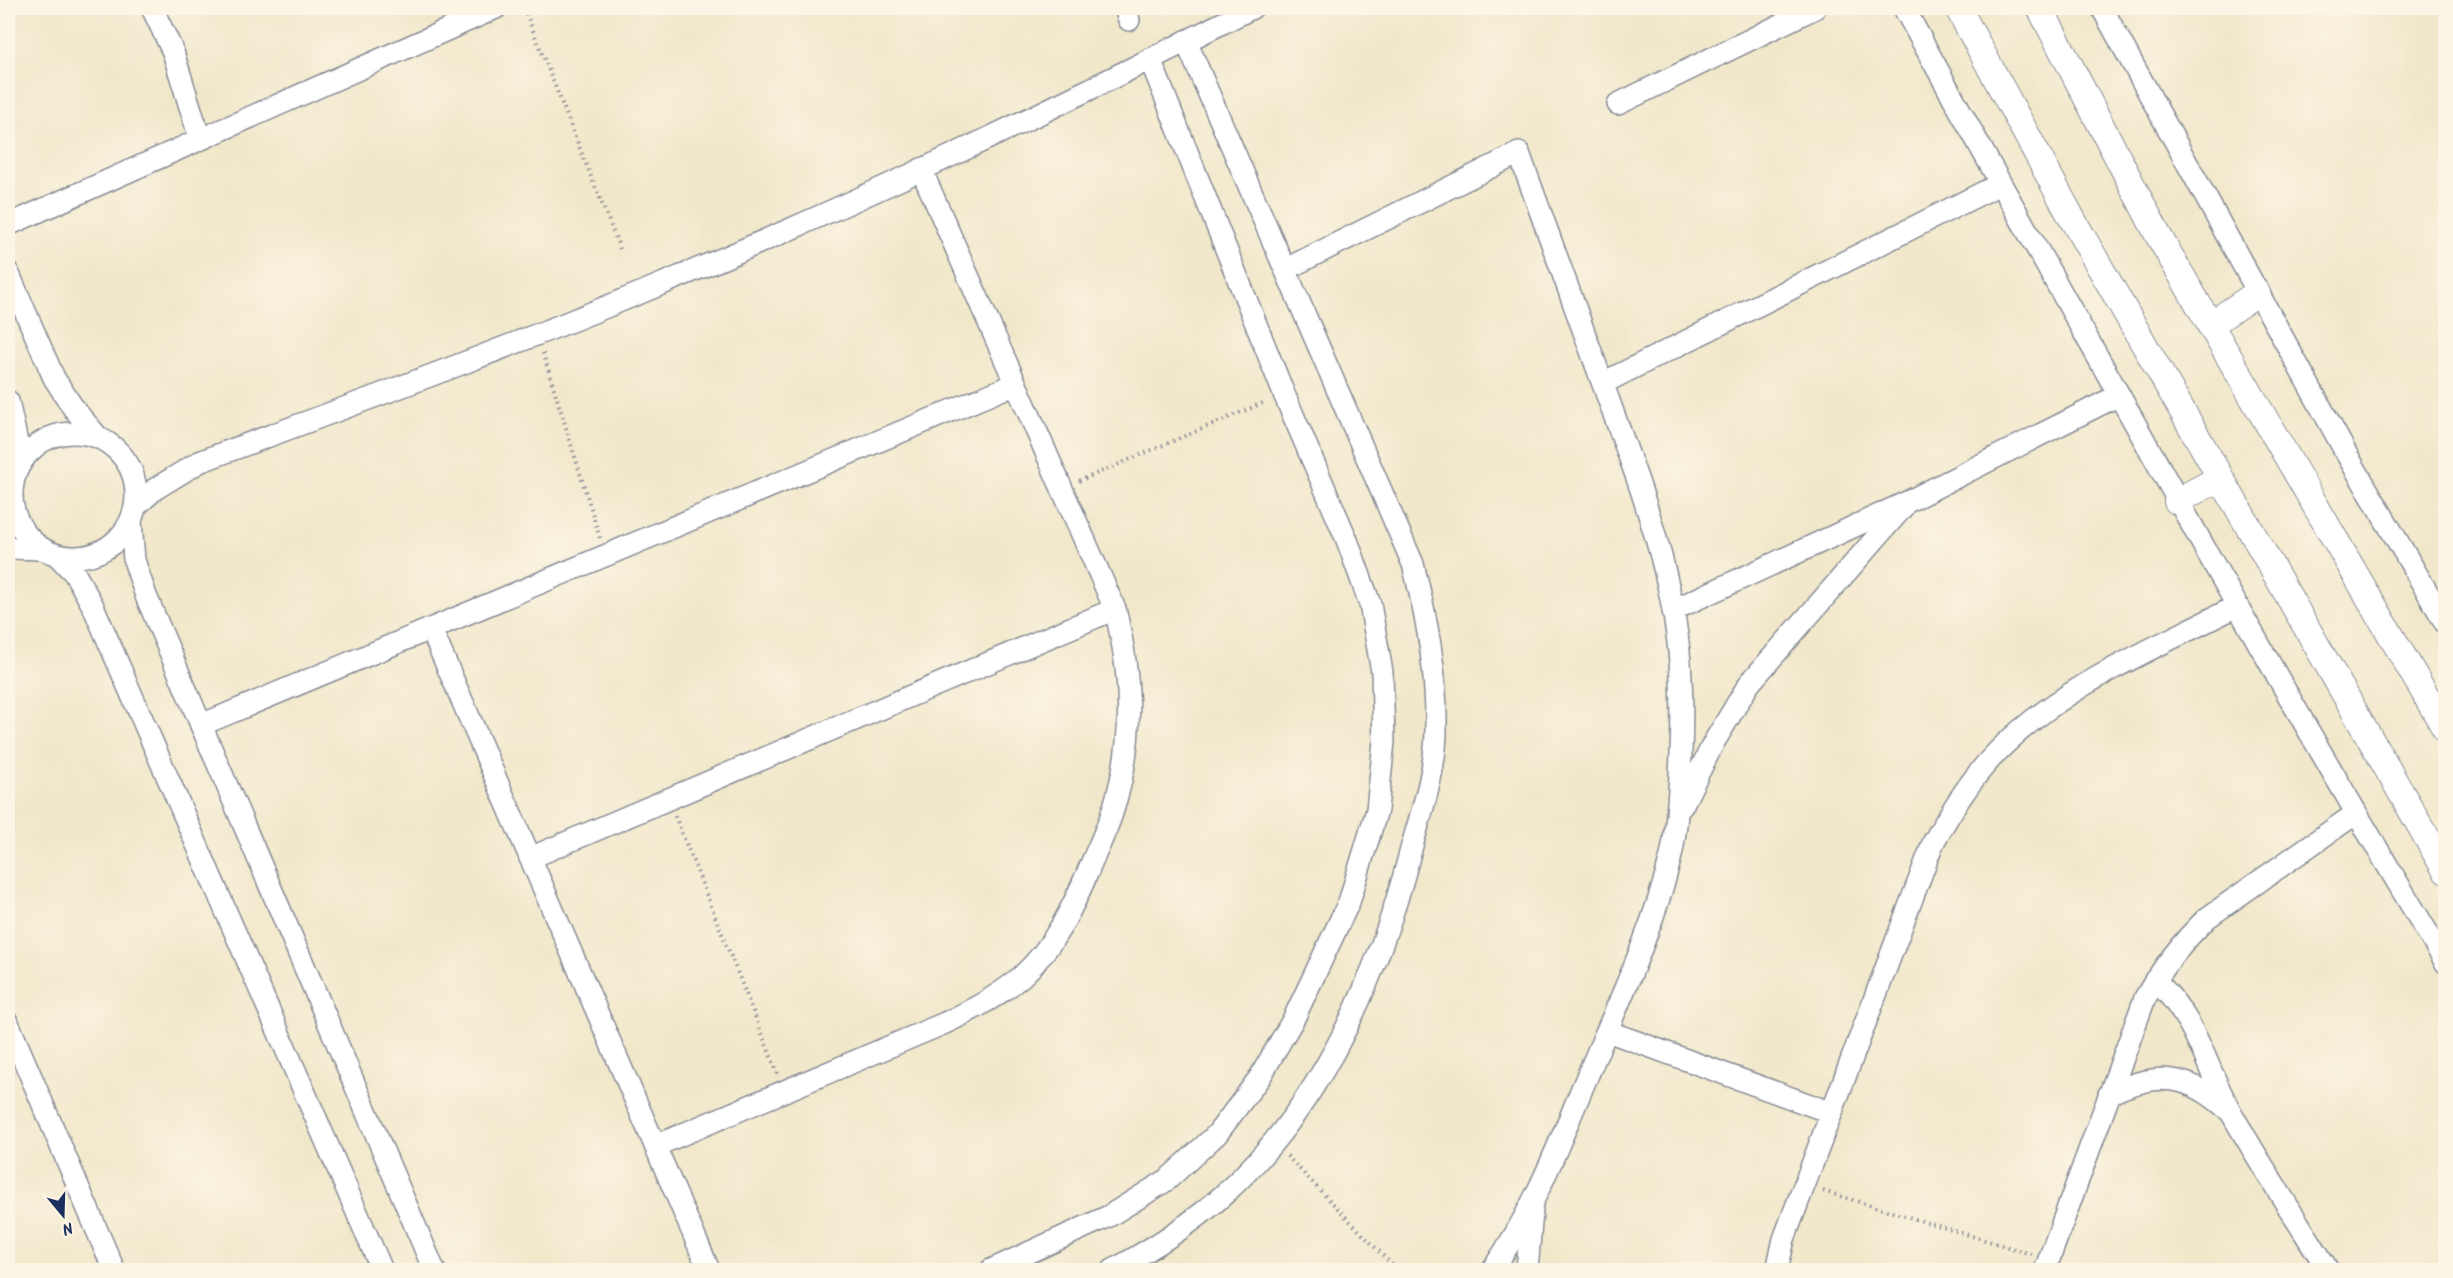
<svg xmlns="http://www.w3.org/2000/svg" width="2453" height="1278" viewBox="0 0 2453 1278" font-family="Kalam,sans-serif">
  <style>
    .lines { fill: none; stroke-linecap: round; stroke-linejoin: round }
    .minor-casing { stroke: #868b94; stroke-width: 24 }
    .major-casing { stroke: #868b94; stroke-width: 28 }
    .path { stroke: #868b94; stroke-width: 4; stroke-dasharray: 1.5 4.5; stroke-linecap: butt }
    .minor { stroke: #fff; stroke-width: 21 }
    .major { stroke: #fff; stroke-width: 26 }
  </style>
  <rect width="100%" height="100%" fill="#fcf5e5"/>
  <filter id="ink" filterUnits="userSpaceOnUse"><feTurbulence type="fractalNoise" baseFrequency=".0167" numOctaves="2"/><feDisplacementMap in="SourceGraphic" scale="12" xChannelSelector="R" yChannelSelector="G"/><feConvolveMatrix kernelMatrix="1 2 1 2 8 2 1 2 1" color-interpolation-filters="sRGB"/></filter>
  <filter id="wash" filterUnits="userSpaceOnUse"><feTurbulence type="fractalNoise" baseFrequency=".008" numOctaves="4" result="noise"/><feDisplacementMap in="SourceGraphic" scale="24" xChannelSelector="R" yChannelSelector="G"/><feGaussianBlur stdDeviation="1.35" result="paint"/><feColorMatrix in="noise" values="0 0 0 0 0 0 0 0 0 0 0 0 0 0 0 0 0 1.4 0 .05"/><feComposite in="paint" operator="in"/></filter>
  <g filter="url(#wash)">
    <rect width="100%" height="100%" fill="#f1e7ca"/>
  </g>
  <g filter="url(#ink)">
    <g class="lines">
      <defs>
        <g id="minor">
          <path d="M152 8 173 52 200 139"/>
          <path d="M1125 8 1129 20"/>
          <path d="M1904 8C1974 137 2046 265 2118 393 2225 585 2332 776 2446 963"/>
          <path d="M2102 8 2346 453 2446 624"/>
          <path d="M1618 104 1815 8"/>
          <path d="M8 225 496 8"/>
          <path d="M1286 269 1519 153 1637 478C1657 537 1675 599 1680 662 1683 700 1682 738 1680 775 1678 802 1677 830 1671 856 1653 930 1619 1002 1589 1072 1560 1140 1535 1210 1492 1270"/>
          <path d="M8 272 54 378 74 409 98 437"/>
          <path d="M1603 383 2000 184"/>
          <path d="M8 401 21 461"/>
          <circle cx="74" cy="495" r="62"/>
          <path d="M136 506 155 489 199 462C352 405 506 349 657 286 859 203 1057 107 1252 8"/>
          <path d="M131 521 134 560 146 596 434 1270"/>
          <path d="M8 548 43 549"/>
          <path d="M58 556 75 574 93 606 382 1270"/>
          <path d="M1673 610 1907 502 2119 395"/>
          <path d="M431 629 709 1270"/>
          <path d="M201 725 1015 384"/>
          <path d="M1682 806 1714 742 1749 684 1903 507"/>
          <path d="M530 858 1115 609"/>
          <path d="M2155 980C2199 1022 2204 1065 2232 1114 2262 1167 2296 1219 2328 1270"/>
          <path d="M8 1023 114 1270"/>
          <path d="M1607 1031 1832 1113"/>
          <path d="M2109 1094C2157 1071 2189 1074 2228 1110"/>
          <path d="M655 1146 945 1023C973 1010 999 996 1022 976 1054 947 1073 907 1089 869 1097 849 1107 830 1113 810 1135 741 1132 678 1115 609L921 169"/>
          <path d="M991 1270 1109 1216 1167 1180 1217 1134 1260 1077 1294 1018 1349 902 1377 810 1384 741 1382 672 1370 604 1347 540 1284 394 1150 59"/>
          <path d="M1113 1270C1152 1249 1188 1227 1221 1197 1321 1108 1377 980 1410 853 1421 813 1436 771 1436 729 1437 672 1427 619 1413 564L1186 41"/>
          <path d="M1527 1270 1532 1211"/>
          <path d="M1777 1270 1784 1239 1933 843C1951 811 1970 780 1996 753 2062 685 2154 649 2237 606"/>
          <path d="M2045 1270 2145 998C2162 968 2182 942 2207 918L2355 814"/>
        </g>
        <g id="major">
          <path d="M1958 8 2074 222 2446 871"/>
          <path d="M2040 8 2158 235 2446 730"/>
          <path d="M2210 325 2257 293"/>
          <path d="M2177 501 2220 478"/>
        </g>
      </defs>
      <use href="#minor" class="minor-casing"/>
      <use href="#major" class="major-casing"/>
      <g class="path">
        <path d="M524 8 620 249"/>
        <path d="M543 353 600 538"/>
        <path d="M1079 481 1265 402"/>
        <path d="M675 816 778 1074"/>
        <path d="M1287 1156 1397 1270"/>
        <path d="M1823 1191 2031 1254"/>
      </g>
      <use href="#minor" class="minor"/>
      <use href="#major" class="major"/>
    </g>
  </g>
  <rect width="2453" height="1278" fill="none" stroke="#fcf5e5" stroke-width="30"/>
  <g transform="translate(63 1215) rotate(161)" stroke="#fcf5e5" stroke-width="4.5" paint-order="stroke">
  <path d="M0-4.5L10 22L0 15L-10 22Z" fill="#1b2f5e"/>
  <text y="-9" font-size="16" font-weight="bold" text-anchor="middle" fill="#1b2f5e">N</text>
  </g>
</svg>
